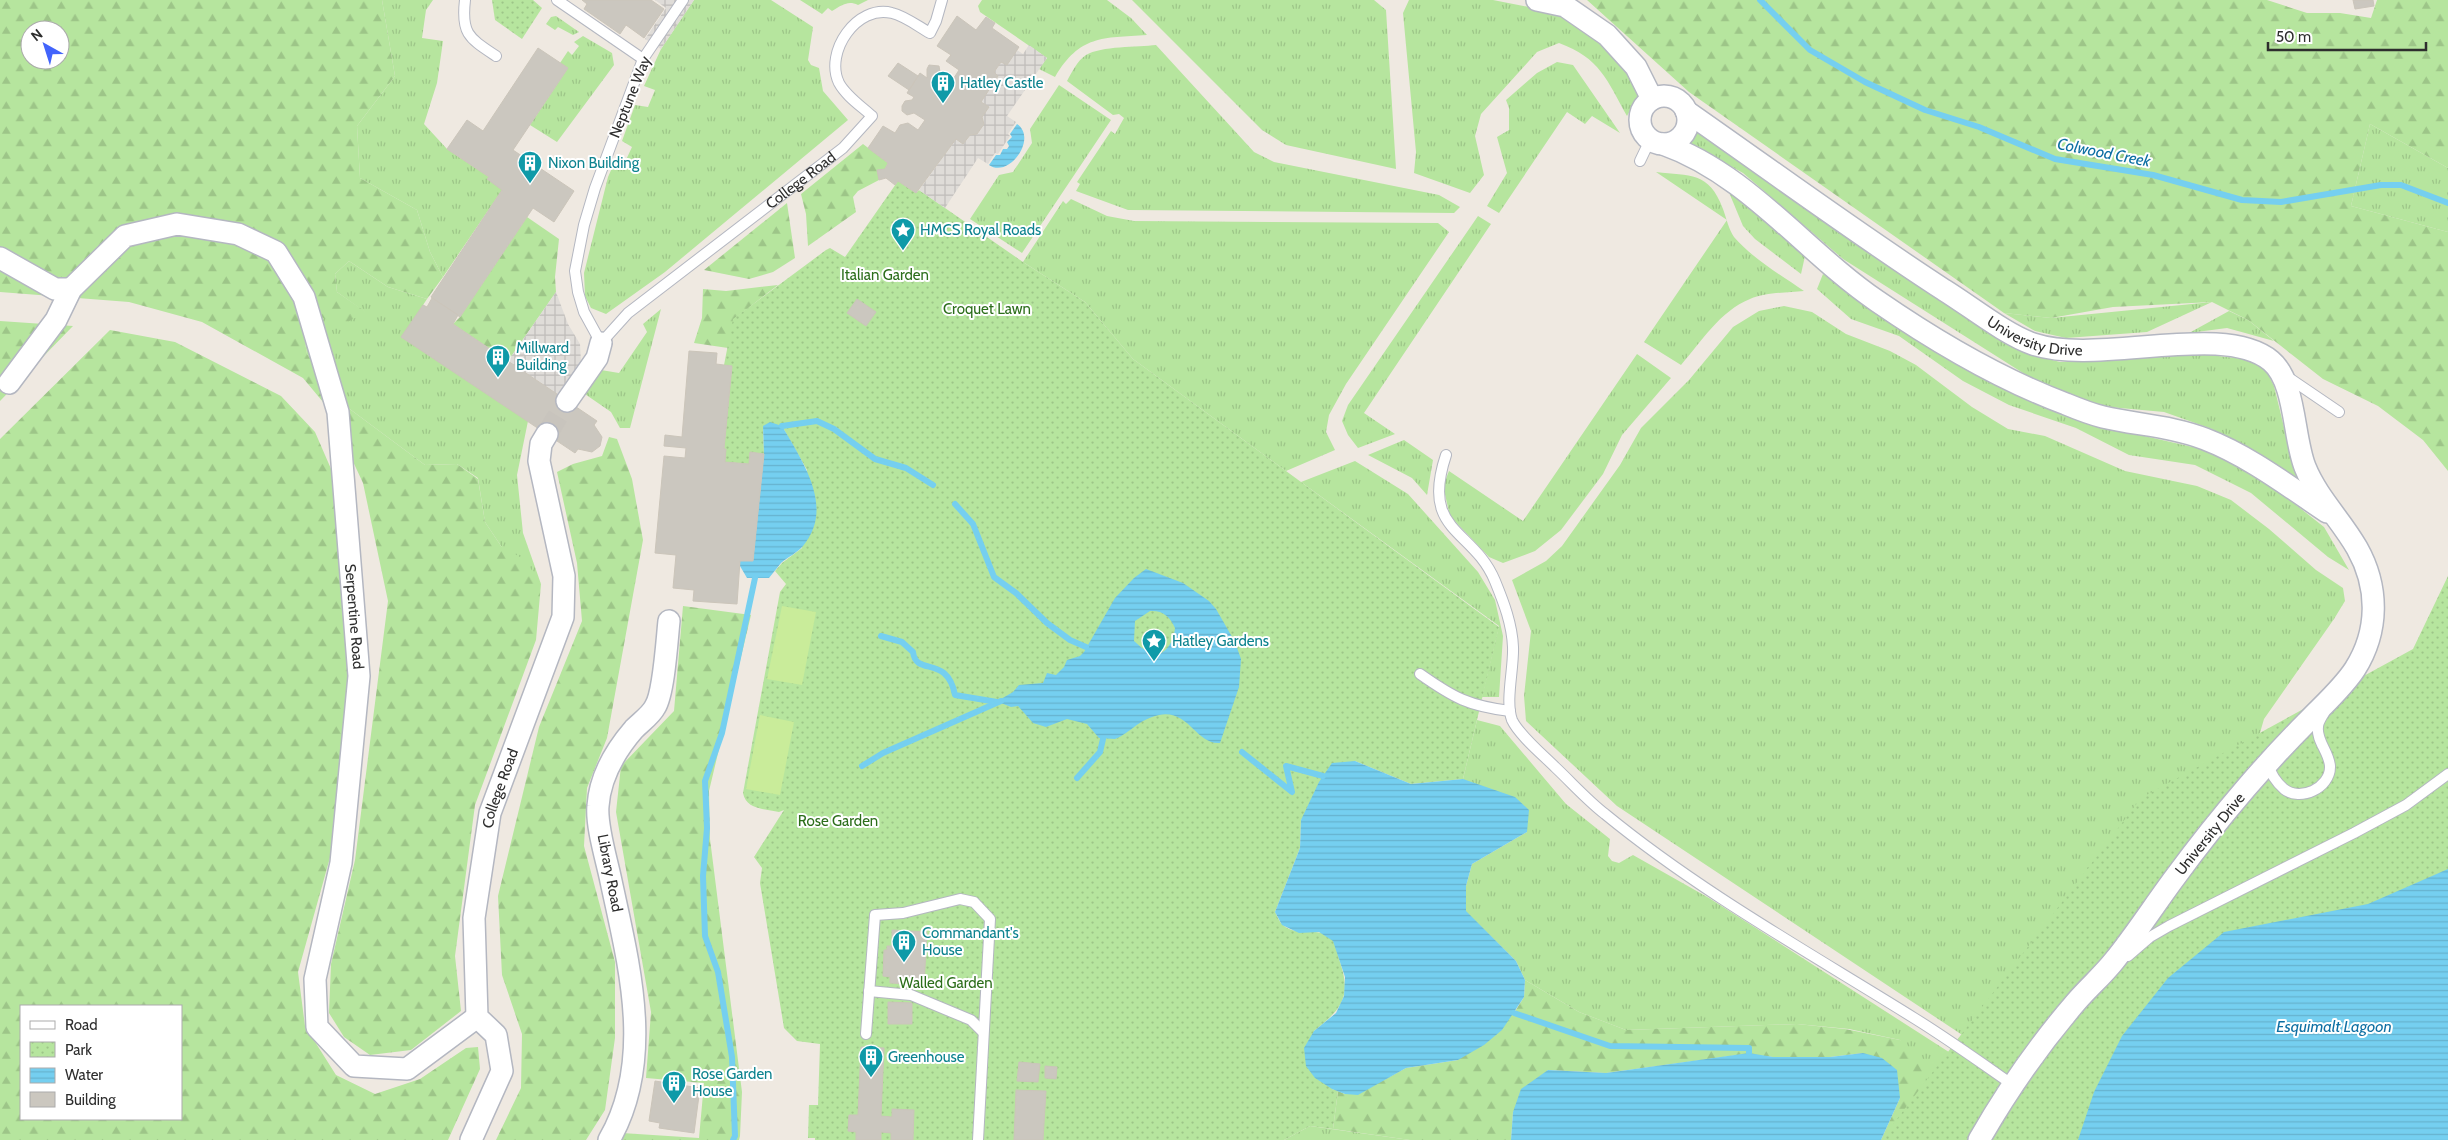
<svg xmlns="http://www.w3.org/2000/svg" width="2448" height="1140" viewBox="0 0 2448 1140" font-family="Cabin,sans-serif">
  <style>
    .grass { fill: url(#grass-tufts) }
    .forest { fill: url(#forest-firs); fill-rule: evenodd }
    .park { fill: url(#park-dots) }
    .pitch { fill: #c9ec9a }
    .plaza { fill: url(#plaza-grid) }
    .water { fill: url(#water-rules); fill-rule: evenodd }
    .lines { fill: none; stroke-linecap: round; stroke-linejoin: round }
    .stream { stroke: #75cff0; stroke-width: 6 }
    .building { fill: #cbc7bf; stroke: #cbc5ba }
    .street-tunnel { stroke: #c8c4bd; stroke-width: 21; stroke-dasharray: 21 11; stroke-linecap: butt }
    .lane-casing { stroke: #b4b7c1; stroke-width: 12 }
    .street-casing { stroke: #b4b7c1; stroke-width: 24 }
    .lane { stroke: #fff; stroke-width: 10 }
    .street { stroke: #fff; stroke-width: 21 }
    .labels { text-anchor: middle; stroke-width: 4; stroke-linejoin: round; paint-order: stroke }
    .culture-label { font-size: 15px; fill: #0d838f; stroke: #fff; text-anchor: start }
    .street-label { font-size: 15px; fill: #2e2e2e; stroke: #fff }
    .park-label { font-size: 15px; fill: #2c6e1b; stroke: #fff }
    .water-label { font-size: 16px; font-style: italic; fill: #0d6fa3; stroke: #fff }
  </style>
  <defs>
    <pattern id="grass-tufts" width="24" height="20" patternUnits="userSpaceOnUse" patternTransform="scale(1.25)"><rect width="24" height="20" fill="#b6e59e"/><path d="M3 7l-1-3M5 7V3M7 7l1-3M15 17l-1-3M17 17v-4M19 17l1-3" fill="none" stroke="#9dc588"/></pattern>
    <pattern id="forest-firs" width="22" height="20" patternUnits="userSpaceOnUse" patternTransform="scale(1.25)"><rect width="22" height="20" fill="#b6e59e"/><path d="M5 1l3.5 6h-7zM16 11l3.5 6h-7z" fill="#9dc588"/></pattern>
    <pattern id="park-dots" width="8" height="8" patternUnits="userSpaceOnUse" patternTransform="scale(1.25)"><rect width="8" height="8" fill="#b6e59e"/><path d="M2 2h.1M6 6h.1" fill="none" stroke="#9dc588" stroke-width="1.8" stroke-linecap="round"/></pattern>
    <pattern id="plaza-grid" width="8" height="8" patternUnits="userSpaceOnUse" patternTransform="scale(1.25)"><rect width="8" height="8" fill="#dfdcd8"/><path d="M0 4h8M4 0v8" fill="none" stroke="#c0bdba"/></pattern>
    <pattern id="water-rules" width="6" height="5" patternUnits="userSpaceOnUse" patternTransform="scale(1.25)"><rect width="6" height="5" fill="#75cff0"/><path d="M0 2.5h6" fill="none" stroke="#66b2ce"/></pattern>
  </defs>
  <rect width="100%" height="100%" fill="#efe9e1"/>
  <g class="grass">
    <path d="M382 0H433L426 10 422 38 443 41 437 83 424 124 447 149 489 177 502 190 443 277 430 252 417 210 360 178 357 126 395 76Z"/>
    <path d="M694 0H771L813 27 808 60 811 65 819 68 823 91 848 120 665 272 606 314 591 308 585 296 584 273 608 177 616 159 625 162 632 147 622 141 635 105 648 107 655 90 644 86 661 49Z"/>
    <path d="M800 0H868L858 5C848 0 842 5 832 11L828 8 822 14Z"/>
    <path d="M982 0H1107L1131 18 1147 35C1102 38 1080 35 1055 77L1039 69 1047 58 980 12 978 6Z"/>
    <path d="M1132 0H1374L1386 10 1396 169 1286 145 1262 130Z"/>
    <path d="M1409 0H1493L1554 12 1601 42 1627 71 1642 96 1633 105 1627 116C1607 80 1600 58 1559 43L1537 52 1481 114 1475 136 1484 175 1470 193 1414 173 1416 152 1403 13Z"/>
    <path d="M556 16 579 32 573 35 558 27 555 30 546 24 551 17Z"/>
    <path d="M583 36 612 53 614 65 557 142 530 125 568 68 560 63 568 51 572 55 579 46 574 42Z"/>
    <path d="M1156 45 1254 152 1274 162 1439 195 1460 207 1454 213 1128 210 1076 191 1080 184 1077 182 1111 131 1115 134 1124 118 1119 114 1113 115 1067 81C1072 72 1077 61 1086 55 1101 46 1138 47 1156 45Z"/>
    <path d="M1557 62 1573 65 1620 133 1592 116 1585 124 1567 112 1499 213 1487 206 1507 173 1497 137 1509 130V108L1506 100 1537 73Z"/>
    <path d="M1059 85 1111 120 1022 253 970 219 999 175 1013 172 1032 143 1030 129Z"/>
    <path d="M2370 124 2448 168V232L2351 206Z"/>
    <path d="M1697 130 1856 241 2029 354 2060 362 2193 353 2244 359 2265 368 2274 386 2290 452 2303 487 2212 429 2164 412 2098 406 2048 389 1843 259 1743 173 1690 144Z"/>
    <path d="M1656 172C1690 176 1709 171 1723 209 1726 217 1729 230 1734 237 1753 259 1781 275 1804 291 1787 293 1766 292 1750 299 1720 311 1701 342 1681 365L1644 342 1727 220Z"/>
    <path d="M1728 190 1805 256 1801 274 1755 239 1743 226Z"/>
    <path d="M1071 199 1107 216 1134 221 1438 223 1449 232 1346 384 1329 415 1326 432 1335 450 1286 471 1133 359 1085 302 1023 262 1063 201 1066 204Z"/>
    <path d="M1478 216 1491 224 1364 413 1395 434 1358 448 1348 435 1342 421 1348 405Z"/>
    <path d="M349 261 388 287 427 299 402 337 528 421 517 475 523 533 541 584 501 546 485 522 478 478 457 464 425 465 339 401 307 354 302 324 319 316 365 312 337 292 335 274Z"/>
    <path d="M1823 274 2044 407 2096 425 2197 448 2231 462 2267 482 2324 527 2349 570 2328 557 2251 493 2195 465 2129 455 2076 428 2009 405 1963 381 1899 336 1851 319 1817 289Z"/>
    <path d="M2212 302 2147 332 2066 338 2035 331 2004 313 2051 318Z"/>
    <path d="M1784 306 1812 312 1846 334 1890 351 1916 365 1972 407 2008 429 2045 436 2125 471 2197 486 2231 500 2269 529 2316 570 2343 588 2345 601 2334 619 2264 719 2253 757 2000 1060 1617 806 1526 721 1524 696 1531 631 1512 580 1546 561 1562 546 1620 465 1641 428 1689 380 1733 327 1759 311Z"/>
    <path d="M661 309 630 428H620L611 412 582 392 601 370 619 373 647 332 643 324Z"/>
    <path d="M2229 311 2248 320 2274 341 2227 328 2189 333Z"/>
    <path d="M1637 354 1671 378 1622 435 1603 474 1561 530 1535 551 1503 563 1489 557 1450 516 1443 486 1449 471 1523 521Z"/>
    <path d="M1404 440 1433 460 1427 495 1412 478 1368 455Z"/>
    <path d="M1355 461 1408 494 1478 572 1495 600 1503 636 1499 697H1482L1499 626 1301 482Z"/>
    <path d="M1477 720 1500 726 1566 804 1610 839 1608 856 1612 861 1619 863 1633 855 1709 898 1980 1072 1931 1136 1900 1040 1849 1029 1797 1024 1626 1030 1579 1012 1525 980 1516 961 1465 911 1466 886 1472 864 1527 832 1463 779Z"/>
    <path d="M1310 1126 1410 1140H1284Z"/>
  </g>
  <g class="forest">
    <path d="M0 0H382L395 76 357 126 360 178 417 210 430 252 443 277 427 299 388 287 349 261 335 274 337 292 366 312 340 326 319 316 302 324 307 354 339 401 425 465 457 464 478 479 485 522 501 546 525 560 541 584 536 640 475 805 455 956 461 1011 411 1050 370 1055 344 1037 329 1013 331 964 355 860 388 601 363 483 328 408 303 378 202 322 129 302 0 292ZM30 30H60V60H30Z"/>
    <path d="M1587 0H2267L2307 13H2340L2371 18 2377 0H2448V168L2370 124 2351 206 2448 232V471L2423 440 2378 406 2323 379 2248 320 2212 302 2113 307 2051 318 2004 313 1689 92Z"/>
    <path d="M863 144 888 163 885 169 878 171 879 180 858 191 853 197 856 212 808 246 806 214 801 194Z"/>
    <path d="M787 203 795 258 773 272 749 279 704 270Z"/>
    <path d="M527 217 559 239 555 277 556 292 508 361 453 324 460 317Z"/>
    <path d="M778 285 734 319 728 348 694 343 702 318 703 289 726 291Z"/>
    <path d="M0 321 73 326 0 401Z"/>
    <path d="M110 330 175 342 281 396 315 432 338 485 356 617 331 854 298 972 305 1026 336 1075 375 1094 420 1079 466 1048 478 1047 480 1069 448 1140H0V439ZM21 1006H181V1119H21Z"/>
    <path d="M609 437 617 439 632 479 643 540 607 738 587 788 584 846 615 962V1038L605 1110 586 1140H496L521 1088 522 1034 502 975 498 896 539 727 582 621 577 563 557 472 573 464 602 456Z"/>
    <path d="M683 606 751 615 709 791 710 839 742 1092 740 1136 739 1140H618L622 1133 699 1138 704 1083 646 1078 651 1012 616 812 621 766 674 711Z"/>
    <path d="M1525 980 1579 1012 1626 1030 1797 1024 1845 1029 1900 1040 1919 1055 1926 1082 1897 1140H1881L1900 1098 1863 1053 1830 1057H1773L1745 1054 1606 1073 1548 1070 1513 1112 1511 1140H1410L1333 1129 1338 1091 1345 1094 1384 1080 1406 1068 1458 1060 1514 1013 1524 997Z"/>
  </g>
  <g class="park">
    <path d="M492 0H533L542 8 522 39 495 20Z"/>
    <path d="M898 181 916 193 919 190 1023 262 1085 302 1133 359 1499 627 1463 779 1411 784 1355 761 1301 820 1300 848 1275 912C1277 915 1279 922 1283 925 1297 938 1321 925 1333 940 1336 945 1338 954 1339 959 1352 996 1343 1008 1314 1031L1332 1089 1338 1091 1333 1129 1310 1126 1284 1140H815V1138H808L809 1105H818L820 1044 797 1041 784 1028 760 883 762 868 754 857 784 810 779 812C766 809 746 810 743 793L780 592 786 584 775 571 782 563 802 548 807 470 782 426H763L764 454 750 453 749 464 725 462 724 449 732 366 724 365 733 319 826 250 830 248 845 257Z"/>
    <path d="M2448 576V1140H1881L2141 798 2413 649Z"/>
  </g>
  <g class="pitch">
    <path d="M782 606 816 612 802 685 767 679Z"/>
    <path d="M760 715 794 722 780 795 746 789Z"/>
  </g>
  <g class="plaza">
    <path d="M655 0H694L661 49 645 39 666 8Z"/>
    <path d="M1029 45 1047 58 1007 116 1016 122 1008 134 1010 136 998 154 995 153 988 164 978 158 945 208 919 190 956 139 963 144 970 135 977 134 984 124 982 117 989 107 981 102 998 76 994 72 1001 62 1017 50 1023 54Z"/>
    <path d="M556 292 568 324 580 344 581 362 558 395 508 361Z"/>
  </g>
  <g class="water">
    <path d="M1017 124C1038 138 1009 179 989 165L996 155H1000L1003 149H1007L1009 146 1007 142 1012 137 1010 134Z"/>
    <path d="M770 422 782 426C803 462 835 508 803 546 797 553 788 557 781 563 777 568 773 573 769 578H747L740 566V561H753L764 454 763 426Z"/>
    <path d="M1146 569 1183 583 1209 601 1216 609 1235 642 1241 659 1239 687 1220 743C1196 745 1189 709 1159 715 1137 720 1132 732 1115 739L1099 738 1087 724 1067 719 1046 727 1033 723 1018 706 1011 707 1001 703V699L1013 692 1019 685 1043 683 1047 673 1056 675 1064 667 1067 660 1080 656 1084 652 1115 598 1134 578ZM1150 611C1162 610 1170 616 1175 628 1174 639 1169 650 1158 655L1142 648 1134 641 1135 621Z"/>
    <path d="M1355 761 1411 784 1463 779 1515 797 1529 810 1527 832 1472 864 1466 886V911L1516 961 1525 980 1524 997 1502 1030 1484 1045 1458 1060 1406 1068 1358 1095 1345 1094 1332 1089 1315 1078 1306 1066 1304 1048 1314 1031 1336 1013 1344 996 1345 977 1333 941 1319 932 1299 933 1282 925 1275 912 1300 848 1301 820 1319 782 1332 763Z"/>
    <path d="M2448 869V1140H2078L2094 1092 2122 1036 2168 978 2224 932 2368 904Z"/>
    <path d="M1749 1053 1773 1057H1830L1863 1053 1882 1058 1897 1070 1900 1098 1881 1140H1511L1513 1112 1521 1089 1548 1070 1606 1073Z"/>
  </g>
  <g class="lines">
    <g class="stream">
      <path d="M1760 0 1810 50 1865 82 1925 110 1979 127 2055 159 2153 175 2242 200 2281 202 2381 185H2401L2448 203"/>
      <path d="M782 426 817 421 834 429 875 459 906 468 933 485"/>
      <path d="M955 504 973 524 994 577 1016 593 1047 623 1070 640 1086 647"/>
      <path d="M881 636 902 642 913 652C916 677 947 654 955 695L997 702"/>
      <path d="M1242 752 1292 792 1286 766 1323 776"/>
      <path d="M862 766 883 753 1001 701"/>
      <path d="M1077 778 1100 752 1103 739"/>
      <path d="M1514 1013 1610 1046 1749 1048V1053"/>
      <path d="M733 1140 735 1136 732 1057 718 972 705 936 703 876 707 828 705 781 722 733 755 578"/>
    </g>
  </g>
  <g class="building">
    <path d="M582 0H651L664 9 644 38 626 25 620 34 584 9 587 4Z"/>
    <path d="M2353 0H2373L2374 6 2355 9Z"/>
    <path d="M957 16 976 30 986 17 995 23 992 28 1019 47 1007 65 1001 62 994 72 998 76 981 102 989 107 982 117 984 124 977 134 970 135 963 144 956 139 916 193 898 181 895 185 886 178 879 180 877 170 885 169 888 163 868 148 883 126 895 133 900 125 908 123 918 130 925 120 914 113 907 115 902 111V106L905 101 912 100 914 97 907 93 920 73 927 78V69L929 65 939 66 940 72 952 81 959 70 946 61 951 55 937 46Z"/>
    <path d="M538 48 568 68 513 150 574 191 554 222 533 208 460 317 431 297 502 190 487 179 489 177 447 149 467 120 483 131Z"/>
    <path d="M898 63 918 76 909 90 888 76Z"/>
    <path d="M432 298 458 315 453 324 597 421 594 425 602 437 600 446 592 452 578 449 575 453 401 337 423 305 427 307Z"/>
    <path d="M857 299 876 312 866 326 847 313Z"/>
    <path d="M689 351 717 353 716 364 732 366 724 449H726L725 462 749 464 750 452 764 454 753 561H740L737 604 693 601 694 590 673 588 676 555 655 553 664 456 685 458 686 448 664 446 665 435 682 437Z"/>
    <path d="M892 930 927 932 924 985 890 983V977L883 976 884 950H887V946H892Z"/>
    <path d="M888 1002 912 1003V1024H888Z"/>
    <path d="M861 1047 884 1048 881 1116 892 1117V1109L914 1110 913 1140H891V1133L881 1132V1140H856V1132L848 1131 849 1115H858Z"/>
    <path d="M1019 1062 1040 1064 1038 1082 1017 1081Z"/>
    <path d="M1045 1066 1057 1067 1056 1079 1045 1078Z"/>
    <path d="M655 1081 700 1088 694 1133 659 1128 660 1123 649 1121Z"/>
    <path d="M1016 1090 1046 1091 1043 1140H1014Z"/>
  </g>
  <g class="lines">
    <path class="street-tunnel" d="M547 434 567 401"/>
    <defs>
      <g id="lane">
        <path d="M465 0C461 34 469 38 496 56"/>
        <path d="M557 0 643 59"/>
        <path id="s1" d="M683 0 643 59 595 188 584 225 575 271 578 292 584 312 601 343 628 313 843 148 872 116C861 106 846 96 839 83 824 52 857 4 892 13 905 16 919 27 930 33L936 21 942 0"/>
        <path d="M1640 161 1650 140"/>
        <path d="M2286 376 2339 412"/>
        <path d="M1446 455C1420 533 1473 528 1495 581 1504 603 1512 624 1513 647 1514 668 1505 701 1512 720 1519 735 1543 755 1555 767 1572 783 1587 800 1605 814 1700 892 1810 953 1914 1018 1948 1039 1980 1062 2013 1085"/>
        <path d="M1420 674C1454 698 1469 706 1510 711"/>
        <path d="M2268 764C2271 775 2276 782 2284 789 2300 802 2330 788 2330 767 2330 753 2316 741 2318 727 2318 722 2322 717 2324 713"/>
        <path d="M2128 956 2150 937 2169 926 2354 833 2406 805 2448 774"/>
        <path d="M869 991 911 995 971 1020 983 1032"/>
        <path d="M866 1034 875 915 903 913 960 899 974 902 990 919 978 1140"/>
      </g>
      <g id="street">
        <path d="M1537 0 1565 6 1607 35 1636 67 1652 99"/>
        <circle cx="1664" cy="120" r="24"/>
        <path id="s2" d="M1686 111C1772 171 1856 233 1944 290 1970 306 2006 335 2033 344 2098 366 2223 321 2271 361 2296 382 2293 437 2305 467 2317 497 2341 520 2357 548 2379 587 2379 631 2355 669 2342 689 2322 706 2306 723 2285 744 2265 766 2246 788 2222 816 2198 846 2176 876 2155 904 2136 934 2114 961 2103 975 2088 988 2076 1002 2039 1045 2007 1091 1979 1140"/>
        <path d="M1663 144C1748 174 1804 251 1877 301 1935 341 1999 379 2066 404 2078 409 2091 414 2103 417 2137 425 2172 426 2205 439 2249 456 2288 486 2327 512"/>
        <path d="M0 258 55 289H71"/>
        <path id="s3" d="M9 383 56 320 71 289 125 236 177 224 238 234 276 252 304 297 338 412 359 676 341 863 315 979 317 1027 354 1066 407 1069 477 1017"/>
        <path d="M567 401 597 358 601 343"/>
        <path id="s4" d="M471 1140 502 1071 496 1035 477 1017 474 918 490 813 563 617 564 576 539 461 541 444 547 434"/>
        <path d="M609 1140C655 1060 629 965 611 881 607 861 596 826 598 806 600 776 615 751 634 729 641 722 651 715 655 707 664 693 667 639 669 621"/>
      </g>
    </defs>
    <use href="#lane" class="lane-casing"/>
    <use href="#street" class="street-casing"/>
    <use href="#lane" class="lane"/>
    <use href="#street" class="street"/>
  </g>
  <defs>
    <symbol id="building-pin" viewBox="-11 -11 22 30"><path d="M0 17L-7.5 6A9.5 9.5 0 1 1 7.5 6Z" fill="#0f9aa8" stroke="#fff"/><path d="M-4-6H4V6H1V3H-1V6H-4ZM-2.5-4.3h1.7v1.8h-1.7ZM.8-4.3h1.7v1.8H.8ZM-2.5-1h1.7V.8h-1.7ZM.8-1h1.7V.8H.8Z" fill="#fff"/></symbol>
    <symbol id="sight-pin" viewBox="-11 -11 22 30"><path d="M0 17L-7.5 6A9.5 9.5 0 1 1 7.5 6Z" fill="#0f9aa8" stroke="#fff"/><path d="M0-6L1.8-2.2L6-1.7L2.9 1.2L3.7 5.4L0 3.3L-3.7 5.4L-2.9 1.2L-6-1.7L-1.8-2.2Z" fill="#fff"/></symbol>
  </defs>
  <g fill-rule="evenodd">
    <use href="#building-pin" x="929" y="69" width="28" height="38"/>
    <use href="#building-pin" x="516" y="149" width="28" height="38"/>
    <use href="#sight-pin" x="889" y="216" width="28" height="38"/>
    <use href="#building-pin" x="484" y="343" width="28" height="38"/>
    <use href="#sight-pin" x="1140" y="627" width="28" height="38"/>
    <use href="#building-pin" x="890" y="928" width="28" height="38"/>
    <use href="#building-pin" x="857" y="1043" width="28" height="38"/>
    <use href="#building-pin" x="660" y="1069" width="28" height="38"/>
  </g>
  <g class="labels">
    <g class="culture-label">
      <text x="960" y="88">Hatley Castle</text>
      <text x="548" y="168">Nixon Building</text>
      <text x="920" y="235">HMCS Royal Roads</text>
      <text x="516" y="353">Millward<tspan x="516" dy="17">Building</tspan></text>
      <text x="1172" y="646">Hatley Gardens</text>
      <text x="922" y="938">Commandant's<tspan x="922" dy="17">House</tspan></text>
      <text x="888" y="1062">Greenhouse</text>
      <text x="692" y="1079">Rose Garden<tspan x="692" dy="17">House</tspan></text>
    </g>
    <g class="street-label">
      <text transform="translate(630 97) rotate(-68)" y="5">Neptune Way</text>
      <text dy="5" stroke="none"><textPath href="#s1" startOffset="630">College Road</textPath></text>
      <text dy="5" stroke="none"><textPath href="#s2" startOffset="418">University Drive</textPath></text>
      <text dy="5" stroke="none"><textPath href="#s3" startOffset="724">Serpentine Road</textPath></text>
      <text dy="5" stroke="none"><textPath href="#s4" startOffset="370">College Road</textPath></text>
      <text transform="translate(2210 834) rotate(-51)" y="5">University Drive</text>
      <text transform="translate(610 873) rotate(79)" y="5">Library Road</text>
    </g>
    <g class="park-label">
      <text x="885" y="280">Italian Garden</text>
      <text x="987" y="314">Croquet Lawn</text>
      <text x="838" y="826">Rose Garden</text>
      <text x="946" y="988">Walled Garden</text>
    </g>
    <g class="water-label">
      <text transform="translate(2104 152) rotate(11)" y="6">Colwood Creek</text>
      <text x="2334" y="1032">Esquimalt Lagoon</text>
    </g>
  </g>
  <rect x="20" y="1005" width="162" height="115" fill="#ffffff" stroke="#ababab"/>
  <rect x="30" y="1021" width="25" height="8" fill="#ffffff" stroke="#ababab"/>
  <text x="65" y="1030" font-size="15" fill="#2e2e2e">Road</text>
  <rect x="30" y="1042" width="25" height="15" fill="url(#park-dots)" stroke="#ababab"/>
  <text x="65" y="1055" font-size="15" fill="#2e2e2e">Park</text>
  <rect x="30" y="1068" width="25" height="15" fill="url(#water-rules)" stroke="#ababab"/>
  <text x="65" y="1080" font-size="15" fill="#2e2e2e">Water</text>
  <rect x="30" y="1092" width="25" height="15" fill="#cbc7bf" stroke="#ababab"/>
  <text x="65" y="1105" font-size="15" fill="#2e2e2e">Building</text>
  <g transform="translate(45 45) rotate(321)"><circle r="24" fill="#ffffff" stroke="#ababab"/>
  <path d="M0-4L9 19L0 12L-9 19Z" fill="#4264fb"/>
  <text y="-8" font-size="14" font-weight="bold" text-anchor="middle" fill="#2e2e2e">N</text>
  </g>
  <path d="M2268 42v8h158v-8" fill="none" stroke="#2e2e2e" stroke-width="2.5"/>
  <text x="2276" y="42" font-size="15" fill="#2e2e2e" stroke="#ffffff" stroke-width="4" paint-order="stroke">50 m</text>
</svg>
